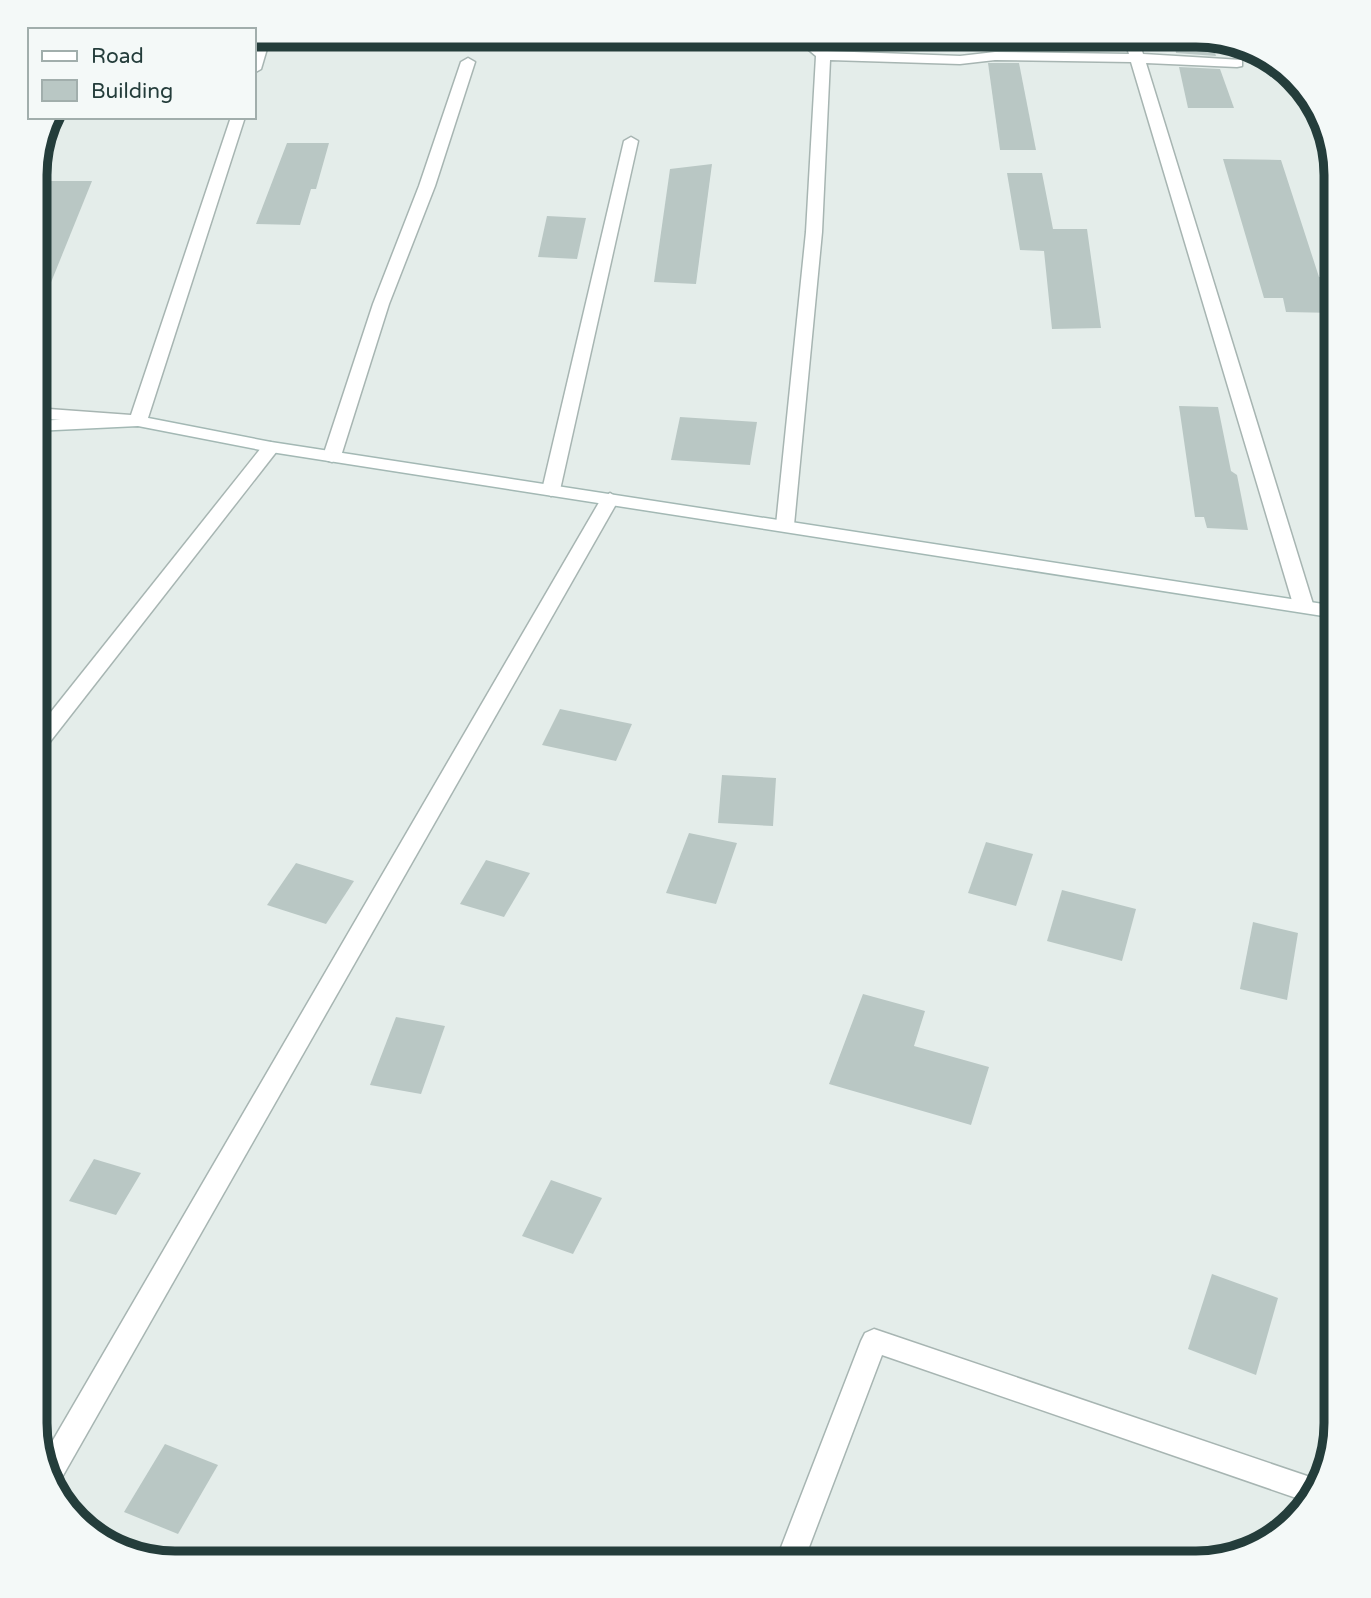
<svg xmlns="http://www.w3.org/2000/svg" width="1371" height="1598" viewBox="0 0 1371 1598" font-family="'Varela Round',sans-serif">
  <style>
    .building { fill: #b9c7c4 }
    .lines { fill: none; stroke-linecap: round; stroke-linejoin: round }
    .street-casing { stroke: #a7b5b2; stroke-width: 3 }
    .secondary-casing { stroke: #a3b8b4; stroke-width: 3 }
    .street { fill: #fff; fill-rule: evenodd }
    .secondary { fill: #fff; fill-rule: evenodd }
    .rim { fill: none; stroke: #243d3b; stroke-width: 9 }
  </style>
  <rect width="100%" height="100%" fill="#e4edea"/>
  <g class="building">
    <path d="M986 35H1014L1017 50H987Z"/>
    <path d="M1173 36 1210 37 1216 56 1176 53Z"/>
    <path d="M988 63H1019L1036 150H1000Z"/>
    <path d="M1179 67 1220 69 1234 108H1188Z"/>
    <path d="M287 143H329L316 189H311L300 225 256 224Z"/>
    <path d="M1223 159 1281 160 1319 277H1336V313L1286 312 1283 298H1264Z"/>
    <path d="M712 164 696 284 654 282 670 169Z"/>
    <path d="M1007 173H1042L1053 229H1087L1101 328 1052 329 1044 251 1020 250Z"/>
    <path d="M45 181H92L37 317 35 202Z"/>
    <path d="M547 216 586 218 577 259 538 257Z"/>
    <path d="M1179 406 1218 407 1231 471 1237 475 1248 530 1207 528 1204 517H1195Z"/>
    <path d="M680 417 757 422 750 465 671 460Z"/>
    <path d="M560 709 632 724 616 761 542 745Z"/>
    <path d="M722 775 776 778 773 826 718 823Z"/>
    <path d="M689 833 737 843 716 904 666 893Z"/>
    <path d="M986 842 1033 854 1016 906 968 893Z"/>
    <path d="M486 860 530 873 504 917 460 904Z"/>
    <path d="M296 863 354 881 326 924 267 905Z"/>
    <path d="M1062 890 1136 909 1122 961 1047 941Z"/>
    <path d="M1253 922 1298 933 1287 1000 1240 989Z"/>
    <path d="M863 994 925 1011 914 1046 989 1067 971 1125 829 1084Z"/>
    <path d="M396 1017 445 1026 421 1094 370 1085Z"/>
    <path d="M94 1159 141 1173 116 1215 69 1201Z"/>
    <path d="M551 1180 602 1198 573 1254 522 1236Z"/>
    <path d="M1212 1274 1278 1298 1256 1375 1188 1349Z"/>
    <path d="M165 1444 218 1465 178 1534 124 1512Z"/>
  </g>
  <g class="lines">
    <defs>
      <g id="street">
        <path d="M257 35H271L261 69 254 73Z"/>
        <path d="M791 35H807L827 51 960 56 995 52 1129 54 1123 35H1137L1143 54 1242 60V66L1237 67 1146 63 1313 604 1310 609H1296L1293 604 1131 62 995 60 960 64 830 60 822 232 794 525 785 531 778 529 776 525 806 232 816 56Z"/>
        <path d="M468 58 475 62 435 186 389 304 341 456 332 462 326 460 323 456 373 304 419 186 461 62Z"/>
        <path d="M231 117H245L147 421 138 426 35 418V408L131 415Z"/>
        <path d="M631 137 638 141 560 490 551 496 542 490 624 141Z"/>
        <path d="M271 442 280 447 277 451 42 752 35 754V732L265 443Z"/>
        <path d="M610 493 619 499 61 1479 55 1481 45 1454 601 499Z"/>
        <path d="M874 1329 1316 1479 1322 1481 1308 1502 882 1355 803 1563H775L861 1341 865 1333Z"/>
      </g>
      <path id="secondary" d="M138 416 271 442 1336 606V618L271 452 138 426 35 431V421Z"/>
    </defs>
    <use href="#street" class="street-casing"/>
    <use href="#secondary" class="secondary-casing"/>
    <use href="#street" class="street"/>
    <use href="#secondary" class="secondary"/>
  </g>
  <path d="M0 0H1371V1598H0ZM175 47H1196A128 128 0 0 1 1324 175V1423A128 128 0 0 1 1196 1551H175A128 128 0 0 1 47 1423V175A128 128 0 0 1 175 47Z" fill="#f4f9f8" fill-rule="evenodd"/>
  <path class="rim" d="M175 47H1196A128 128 0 0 1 1324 175V1423A128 128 0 0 1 1196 1551H175A128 128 0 0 1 47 1423V175A128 128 0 0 1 175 47Z"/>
  <rect x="28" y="28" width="228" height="91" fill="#f4f9f8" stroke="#a1aeac" stroke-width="2"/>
  <rect x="42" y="51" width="35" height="10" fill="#ffffff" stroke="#a1aeac" stroke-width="2"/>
  <text x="91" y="63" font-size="21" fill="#243d3b">Road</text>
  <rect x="42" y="80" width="35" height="21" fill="#b9c7c4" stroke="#a1aeac" stroke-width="2"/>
  <text x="91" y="98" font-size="21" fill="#243d3b">Building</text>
</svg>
